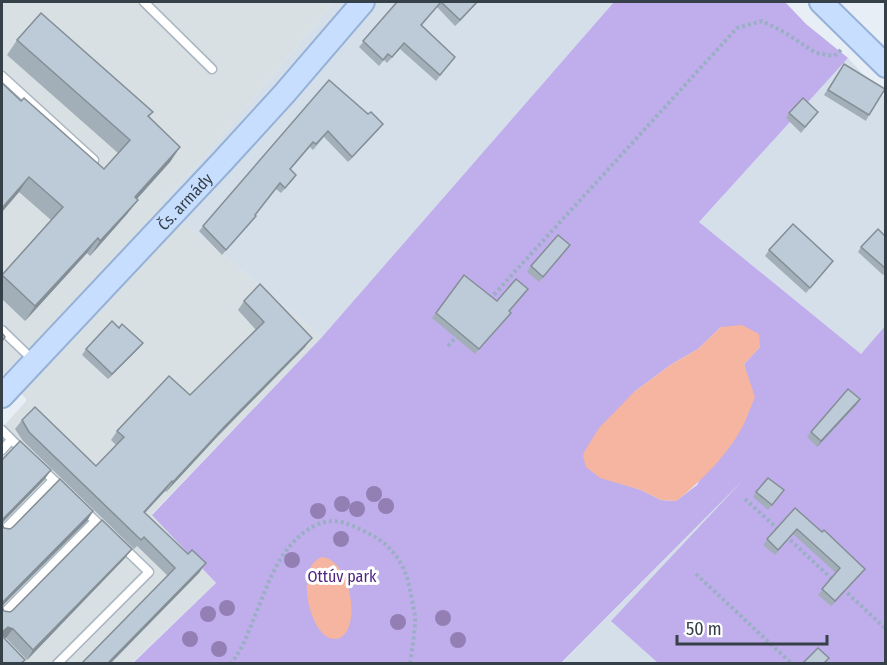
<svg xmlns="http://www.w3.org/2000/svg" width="887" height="665" viewBox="0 0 887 665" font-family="'Fira Sans Condensed',sans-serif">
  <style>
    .residential { fill: #d5dfe9 }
    .industrial { fill: #d9e0e4 }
    .green { fill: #bfaeeb; fill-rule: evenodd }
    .water { fill: #f5b5a0 }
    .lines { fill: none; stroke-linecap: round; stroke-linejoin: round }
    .service-casing { stroke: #a9b6c1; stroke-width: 11 }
    .secondary-casing { stroke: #95b1d8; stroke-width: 26 }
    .path { stroke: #9aafc4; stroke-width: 4; stroke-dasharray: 3 3; stroke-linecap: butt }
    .service { stroke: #fff; stroke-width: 8 }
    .secondary { stroke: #c7deff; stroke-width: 22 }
    .tree { fill: #937fb4 }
    .wall { fill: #a2afb9 }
    .shaded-wall { fill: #848e96 }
    .building { fill: #bccbd7; stroke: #848e96; stroke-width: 1.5 }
    .labels { text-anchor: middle; stroke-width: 6; stroke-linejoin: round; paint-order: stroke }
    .street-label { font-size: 16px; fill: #364049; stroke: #fff }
    .park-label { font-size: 16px; fill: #4e257f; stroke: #fff }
  </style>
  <rect width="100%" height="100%" fill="#e8eef5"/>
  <g class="residential">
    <path d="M334 2H614L322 337 160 203 203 159Z"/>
    <path d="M848 58 885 98V326L861 354 699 222Z"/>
    <path d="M769 453 612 620 658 663 561 664Z"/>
  </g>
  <path class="industrial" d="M2 2H334L203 159 160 203 322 337 152 514 216 583 132 663H2V428L27 400 2 372Z"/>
  <path class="green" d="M614 2H785L806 24 848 58 699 222 861 354 885 326V663H658L611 621 743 480 561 663 132 664 216 583 152 515 322 337ZM721 327 760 347 744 364 748 380 697 485 676 501 661 500 641 490 622 484 634 392 672 364 698 349Z"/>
  <g class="water">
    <path d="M742 325 759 334 760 347 744 364 755 397C751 406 748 415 744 424 729 453 702 481 676 501L661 500 641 490 600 478 586 467 583 456 584 452 599 428 634 392 672 364 698 349 721 327Z"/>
    <path d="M322 557C352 560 363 635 336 639 310 642 293 566 322 557Z"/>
  </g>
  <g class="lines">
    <defs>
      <g id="service">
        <path d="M144 2 212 69"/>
        <path d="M2 76 94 160"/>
        <path d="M2 330 34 361"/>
        <path d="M2 430 23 451"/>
        <path d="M2 450 11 440"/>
        <path d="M41 468 64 490"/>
        <path d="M82 508 105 530"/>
        <path d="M2 532 53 480"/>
        <path d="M2 615 95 521"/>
        <path d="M57 664 149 572 121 545"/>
      </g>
      <g id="secondary">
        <path d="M821 2 886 66"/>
        <path id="s1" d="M2 396 221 163 284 94 363 2"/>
      </g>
    </defs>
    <use href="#service" class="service-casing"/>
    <use href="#secondary" class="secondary-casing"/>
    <g class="path">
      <path d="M490 299 737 28 762 21 784 32 816 53 834 56 842 49"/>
      <path d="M448 346 457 336"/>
      <path d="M745 499 780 531"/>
      <path d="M786 536 833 580"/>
      <path d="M696 574 792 664"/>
      <path d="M843 589 886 629"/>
      <path d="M230 664C240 653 245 641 250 628 266 591 277 546 314 526 328 519 339 520 353 526 364 531 376 536 385 544 403 560 408 577 412 600 413 606 415 612 415 618 415 633 412 649 410 664"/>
    </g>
    <use href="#service" class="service"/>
    <use href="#secondary" class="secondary"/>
  </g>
  <g class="tree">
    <circle cx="374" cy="494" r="8"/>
    <circle cx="342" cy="504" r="8"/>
    <circle cx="386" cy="506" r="8"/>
    <circle cx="357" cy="509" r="8"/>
    <circle cx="318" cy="511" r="8"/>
    <circle cx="341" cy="539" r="8"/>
    <circle cx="292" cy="560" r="8"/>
    <circle cx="227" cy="608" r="8"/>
    <circle cx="208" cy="614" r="8"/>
    <circle cx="443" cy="618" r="8"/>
    <circle cx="398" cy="622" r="8"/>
    <circle cx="190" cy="639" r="8"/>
    <circle cx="458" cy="640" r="8"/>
    <circle cx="219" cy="649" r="8"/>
  </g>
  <g class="wall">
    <path d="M397 2H478L455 26 437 7 422 25 455 57 436 81 400 49 387 63 384 60 379 66 359 47Z"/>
    <path d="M17 40 153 112 149 117 180 147 170 162 137 199 138 200 127 214 90 256 87 253 25 321 2 299V275L51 220 19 192 2 212V83L21 101 104 169 118 153 7 55Z"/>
    <path d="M840 70 869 115 866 121 824 95Z"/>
    <path d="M329 80 379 129 348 162 324 137 313 150 310 147 290 170 296 175 292 181 281 193 276 189 255 215 252 221 222 255 199 231Z"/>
    <path d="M818 112 801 133 786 118 789 113Z"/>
    <path d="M885 236V272L883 275 858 252 861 247Z"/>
    <path d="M570 245 539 282 527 272 531 266Z"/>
    <path d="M769 250 833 261 806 293 765 256Z"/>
    <path d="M464 275 497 301 524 295 509 311 507 318 475 354 432 318Z"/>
    <path d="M244 301 305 347 217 437 166 492 165 491 145 513 199 573 168 576 137 546 134 549 23 441 15 429 22 420 96 466 116 445 111 440 117 431 190 395 256 330 238 310Z"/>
    <path d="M119 328 143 343 139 348 108 379 82 355 86 349Z"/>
    <path d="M860 399 856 405 817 447 807 437 811 432Z"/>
    <path d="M2 460 51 470 44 480 3 522 2 524 4 528 10 529 93 511 87 521 3 605 2 607 4 611 10 612 132 549 125 558 27 660 6 638H4L2 663Z"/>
    <path d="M756 492 780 496 768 510 753 497Z"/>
    <path d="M795 508 861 574 831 606 818 595 836 573 793 534 775 555 763 545Z"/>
  </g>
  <g class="shaded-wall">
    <path d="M477 2H478L455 26 460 20Z"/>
    <path d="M383 124 379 129 348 162 352 157Z"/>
    <path d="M180 147 170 162 125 212 135 197Z"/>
    <path d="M29 177 19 192 2 212V208Z"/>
    <path d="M138 200 127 214 90 256 100 241Z"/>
    <path d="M98 238 87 253 25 321 35 306Z"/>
    <path d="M312 338 305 347 217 437 166 492 173 482 224 427Z"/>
    <path d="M143 343 139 348 108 379 112 374Z"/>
    <path d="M860 399 856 405 817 447 821 441Z"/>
    <path d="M51 470 44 480 2 523 4 518Z"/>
    <path d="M172 481 165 491 137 521 144 512Z"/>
    <path d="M93 511 87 521 2 606 4 601Z"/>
    <path d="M132 549 125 558 27 660 33 650Z"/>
    <path d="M206 563 199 573 111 663H108Z"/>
    <path d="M865 569 861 574 831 606 835 601Z"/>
    <path d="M8 627 13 629 6 638 2 637V633Z"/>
  </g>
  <g class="building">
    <path d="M397 2H441L421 25 455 57 440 75 404 43 392 57 388 54 383 60 363 41Z"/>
    <path d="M441 2H477L460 20Z"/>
    <path d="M41 13 153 112 148 116 180 147 135 197 138 200 100 241 98 238 35 306 2 275 63 207 29 177 2 208V83L21 101 24 98 104 169 130 140 17 40Z"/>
    <path d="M844 64 885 89 869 115 828 90Z"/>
    <path d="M329 80 368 114 371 112 383 124 352 157 328 131 316 144 313 142 290 169 296 175 285 188 280 183 255 215 256 216 226 250 203 226Z"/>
    <path d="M803 98 818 112 805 127 789 113Z"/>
    <path d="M793 224 833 261 810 288 769 250Z"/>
    <path d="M878 229 885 236V268L861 247Z"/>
    <path d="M558 235 570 245 543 277 531 266Z"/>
    <path d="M464 275 497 301 516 279 528 289 509 311 511 313 479 349 436 313Z"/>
    <path d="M260 284 312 338 224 427 173 482 172 481 144 512 188 554 192 550 206 563 108 663H82L175 568 144 537 141 540 29 432 22 420 35 407 96 466 124 437 117 431 169 376 190 395 264 322 244 301Z"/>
    <path d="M112 321 119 328 122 324 143 343 112 374 86 349Z"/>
    <path d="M2 333 5 337 2 341Z"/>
    <path d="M848 389 860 399 821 441 811 432Z"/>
    <path d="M20 441 51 470 4 518 2 524 4 528 10 529 13 527 60 479 93 511 4 601 2 607 4 611 10 612 13 610 102 520 132 549 33 650 13 629 8 627 3 631 4 638 25 660 21 663H2V460Z"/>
    <path d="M768 478 784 490 772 505 756 492Z"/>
    <path d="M795 508 822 532 824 530 865 569 835 601 822 589 840 568 797 529 778 550 767 539Z"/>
    <path d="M818 648 829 658 824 663H803Z"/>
  </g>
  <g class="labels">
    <g class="street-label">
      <text dy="6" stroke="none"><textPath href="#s1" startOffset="267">Čs. armády</textPath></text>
    </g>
    <g class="park-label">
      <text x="342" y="582">Ottúv park</text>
    </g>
  </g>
  <rect width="887" height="665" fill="none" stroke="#364049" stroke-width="6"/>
  <path d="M677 635v9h150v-9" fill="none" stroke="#364049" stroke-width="3"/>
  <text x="686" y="635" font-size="18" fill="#364049" stroke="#ffffff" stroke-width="4.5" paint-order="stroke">50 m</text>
</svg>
